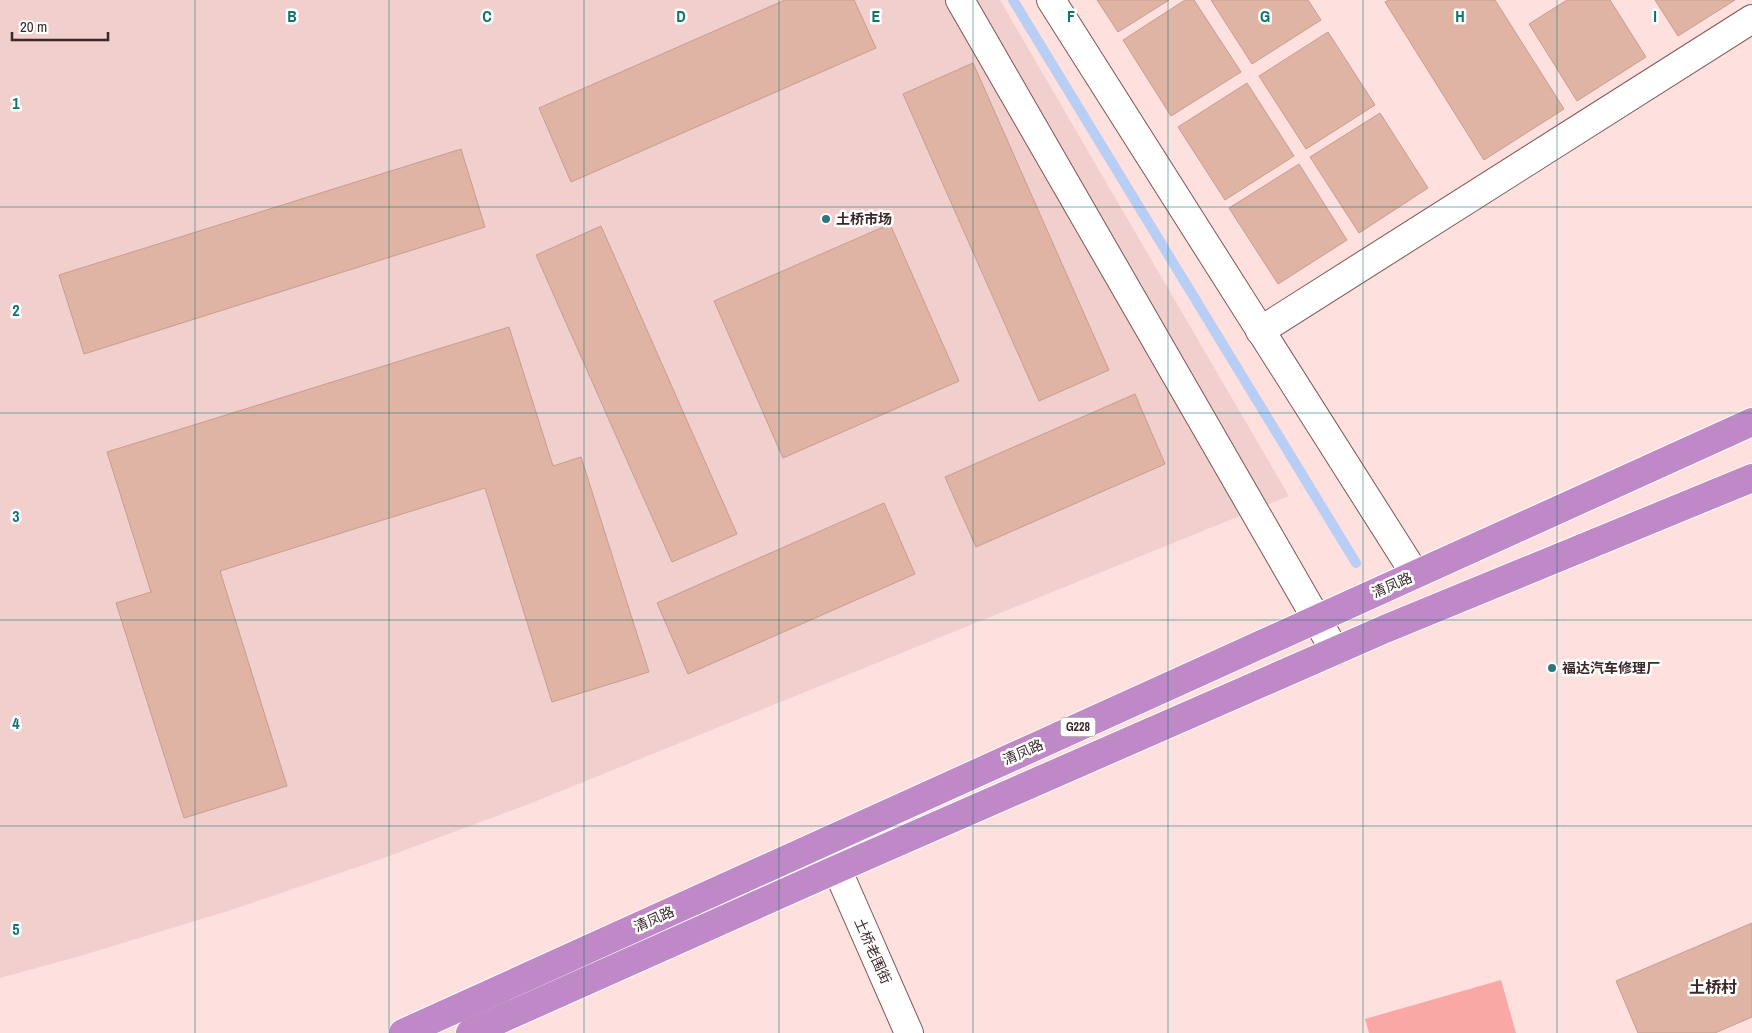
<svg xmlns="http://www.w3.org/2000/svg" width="1752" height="1033" viewBox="0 0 1752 1033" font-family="'Archivo Narrow','Noto Sans SC',sans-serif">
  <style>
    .built { fill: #f1cfcd }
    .green { fill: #f9a8a5 }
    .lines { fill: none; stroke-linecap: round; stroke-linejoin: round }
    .stream { stroke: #b8cef5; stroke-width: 10 }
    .building { fill: #dfb4a4; stroke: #c79d8d }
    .minor-casing { stroke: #7f5654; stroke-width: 30 }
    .highway-casing { stroke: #fff; stroke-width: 30 }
    .minor { stroke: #fff; stroke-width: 28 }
    .highway { stroke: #bf89c7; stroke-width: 28 }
    .grid { fill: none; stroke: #0f766e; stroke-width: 1; stroke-opacity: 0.55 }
    .poi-dot { fill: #2c767b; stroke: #fff; stroke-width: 2 }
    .labels { text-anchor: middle; stroke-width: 5; stroke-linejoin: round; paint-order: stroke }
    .shield { fill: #fff; stroke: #766868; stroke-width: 1 }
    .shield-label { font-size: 12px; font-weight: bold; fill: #3b2828 }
    .poi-label { font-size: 14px; font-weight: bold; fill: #3b2828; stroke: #fff; text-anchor: start }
    .street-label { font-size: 14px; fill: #3b2828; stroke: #fff }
    .quarter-label { font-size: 16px; font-weight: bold; fill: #3b2828; stroke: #fff }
    .grid-label { font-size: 16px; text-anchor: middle; font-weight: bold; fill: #0f766e; stroke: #fff; stroke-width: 5; stroke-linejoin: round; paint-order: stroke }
  </style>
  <rect width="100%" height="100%" fill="#fee0de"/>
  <path class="built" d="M0 0H1000L1289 496 529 804 381 859 231 910 80 956 0 978Z"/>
  <path class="green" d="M1501 980 1516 1033H1369L1365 1019Z"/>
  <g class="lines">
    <path class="stream" d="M1013 0 1356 563"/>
  </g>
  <g class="building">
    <path d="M785 0H854L876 48 571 182 539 108Z"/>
    <path d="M1097 0H1169L1118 32Z"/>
    <path d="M1185 0H1194L1241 72 1171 116 1123 40Z"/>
    <path d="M1211 0H1308L1321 20 1252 64Z"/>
    <path d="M1389 0H1495L1564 109 1484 160 1385 2Z"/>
    <path d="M1567 0H1610L1646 57 1577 101 1529 24Z"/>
    <path d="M1655 0H1735L1678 36Z"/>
    <path d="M1328 32 1375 105 1306 149 1259 76Z"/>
    <path d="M973 63 1109 370 1039 401 903 94Z"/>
    <path d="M1247 83 1294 156 1225 200 1178 127Z"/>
    <path d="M1380 113 1428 188 1359 233 1310 157Z"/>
    <path d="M461 149 485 227 84 354 59 275Z"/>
    <path d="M1299 164 1347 240 1278 284 1229 208Z"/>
    <path d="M890 224 959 381 783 458 714 301Z"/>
    <path d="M601 226 737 534 672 562 536 255Z"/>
    <path d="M509 327 553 466 581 457 649 672 552 702 485 488 220 571 287 786 184 818 116 603 151 592 107 452Z"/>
    <path d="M1135 394 1165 464 976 547 945 477Z"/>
    <path d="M884 503 915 574 688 674 657 603Z"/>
    <path d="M1752 923V1017L1715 1033H1638L1616 981Z"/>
  </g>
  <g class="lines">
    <defs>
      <g id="minor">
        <path d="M960 0 1335 651"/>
        <path d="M1051 0 1415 574"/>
        <path d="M1260 331 1752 19"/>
        <path d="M837 869 909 1033"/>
      </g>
      <g id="highway">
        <path d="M403 1033 1752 422"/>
        <path d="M470 1033 837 869 1385 629 1752 478"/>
      </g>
    </defs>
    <use href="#minor" class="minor-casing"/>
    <use href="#highway" class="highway-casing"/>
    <use href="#minor" class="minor"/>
    <use href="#highway" class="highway"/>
  </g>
  <path class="grid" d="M195 0V1033M389 0V1033M584 0V1033M779 0V1033M973 0V1033M1168 0V1033M1363 0V1033M1557 0V1033M0 207H1752M0 413H1752M0 620H1752M0 826H1752"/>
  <g class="poi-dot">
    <circle cx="826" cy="219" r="5"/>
    <circle cx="1552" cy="668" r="5"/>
  </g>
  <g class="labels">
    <rect class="shield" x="1060.5" y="717.5" width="35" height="19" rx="4"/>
    <g class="shield-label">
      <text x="1078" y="731">G228</text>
    </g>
    <g class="poi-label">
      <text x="836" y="224">土桥市场</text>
      <text x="1562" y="673">福达汽车修理厂</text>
    </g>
    <g class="street-label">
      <text transform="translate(1392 585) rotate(-24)" y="5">清凤路</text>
      <text transform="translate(1023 752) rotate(-24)" y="5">清凤路</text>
      <text transform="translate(654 919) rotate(-24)" y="5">清凤路</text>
      <text transform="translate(873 951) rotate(66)" y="5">土桥老围街</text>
    </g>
    <g class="quarter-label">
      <text x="1713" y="993">土桥村</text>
    </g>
  </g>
  <g class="grid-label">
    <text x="292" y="22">B</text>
    <text x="487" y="22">C</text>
    <text x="681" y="22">D</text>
    <text x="876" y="22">E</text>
    <text x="1071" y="22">F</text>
    <text x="1265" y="22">G</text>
    <text x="1460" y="22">H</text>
    <text x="1655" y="22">I</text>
    <text x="16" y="109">1</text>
    <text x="16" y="316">2</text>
    <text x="16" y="522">3</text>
    <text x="16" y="729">4</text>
    <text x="16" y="935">5</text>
  </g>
  <path d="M12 32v8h96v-8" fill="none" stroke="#3b2828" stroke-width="2.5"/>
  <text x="20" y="32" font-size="15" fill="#3b2828" stroke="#ffffff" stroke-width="4" paint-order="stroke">20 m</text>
</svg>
